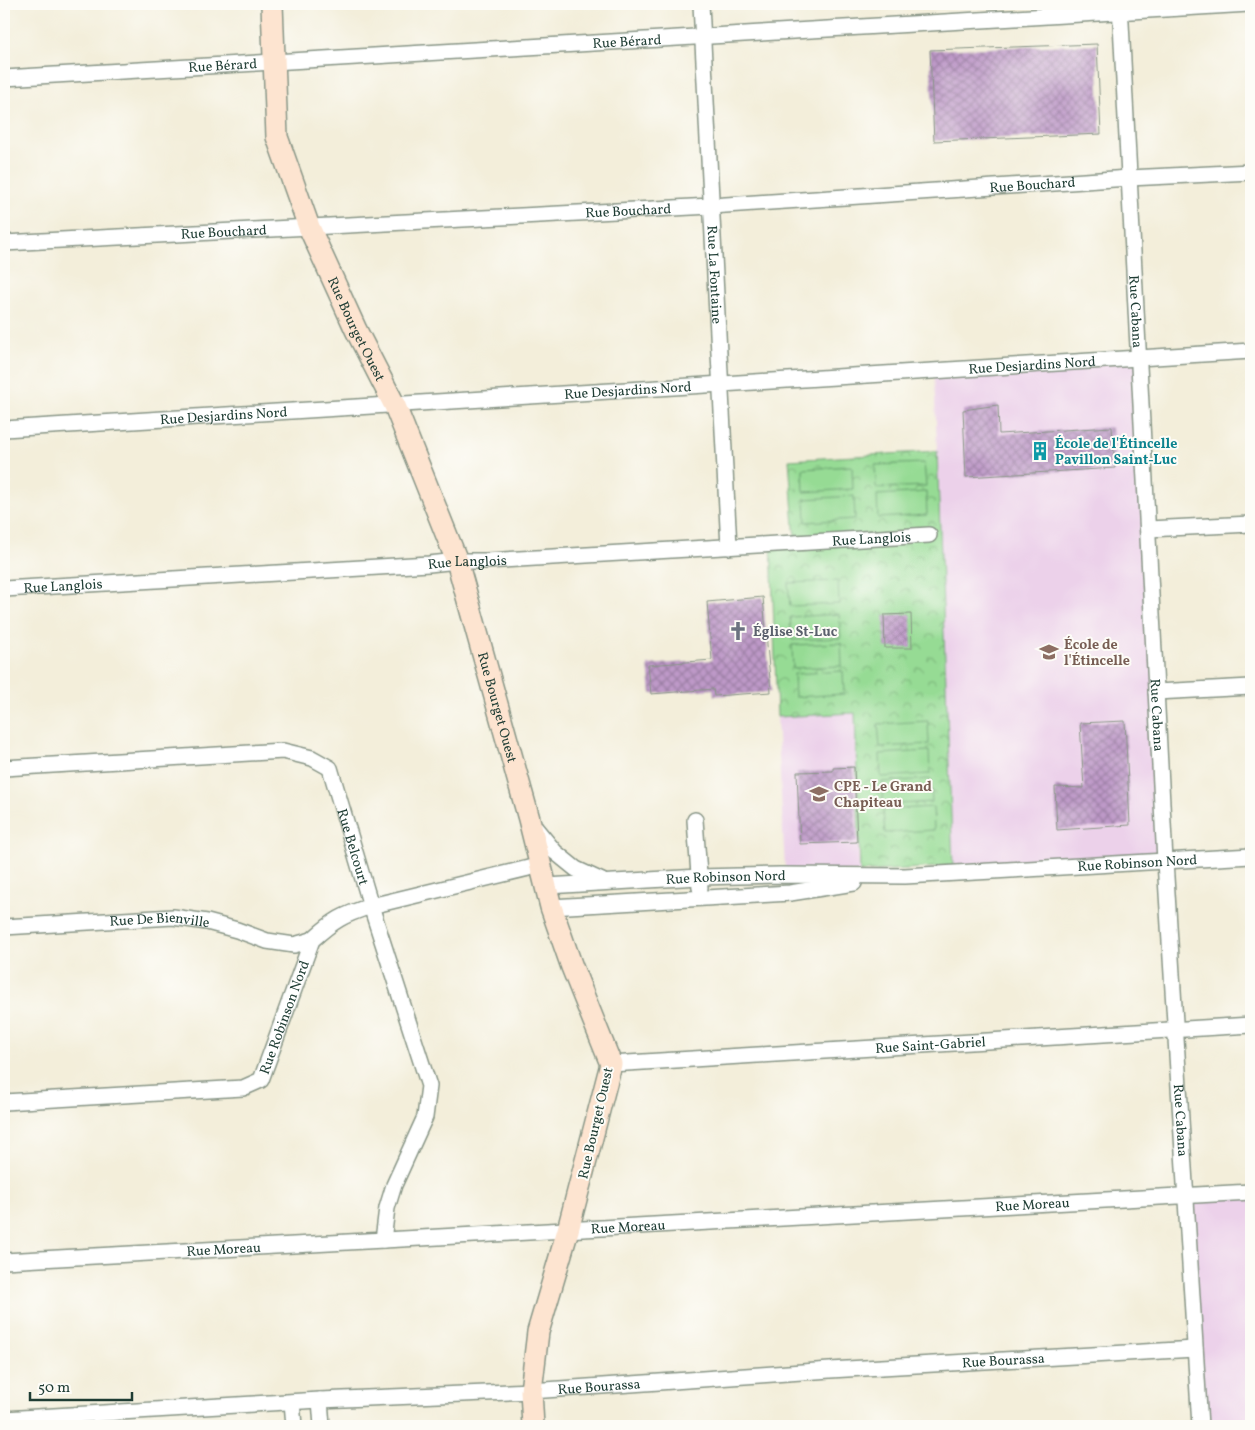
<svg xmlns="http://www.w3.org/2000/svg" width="1255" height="1430" font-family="Vollkorn,serif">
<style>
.built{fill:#ecd1ea}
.park{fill:url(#park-crowns);stroke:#5a8c64}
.garden{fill:#96db94;stroke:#5a8c64}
.building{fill:url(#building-cross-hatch)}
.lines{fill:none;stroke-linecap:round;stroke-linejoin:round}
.street-casing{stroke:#899687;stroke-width:18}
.secondary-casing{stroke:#899687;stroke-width:24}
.street{stroke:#fff;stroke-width:15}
.secondary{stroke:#fde4d0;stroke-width:21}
.labels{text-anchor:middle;stroke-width:4;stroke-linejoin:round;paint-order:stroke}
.street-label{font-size:14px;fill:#1f3d34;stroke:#fdfcf7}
.culture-label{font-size:14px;font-weight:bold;fill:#0d838f;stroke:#fdfcf7;text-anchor:start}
.worship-label{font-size:14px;font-weight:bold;fill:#5b616d;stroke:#fdfcf7;text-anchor:start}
.education-label{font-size:14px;font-weight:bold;fill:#785e54;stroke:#fdfcf7;text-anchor:start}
</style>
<defs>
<pattern id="park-crowns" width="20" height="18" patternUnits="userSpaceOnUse" patternTransform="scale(1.25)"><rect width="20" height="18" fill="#96db94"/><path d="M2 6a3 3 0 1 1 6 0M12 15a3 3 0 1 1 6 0" fill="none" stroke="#7ab37a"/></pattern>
<pattern id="building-cross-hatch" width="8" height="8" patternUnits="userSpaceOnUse" patternTransform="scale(1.25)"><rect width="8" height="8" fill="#be99c8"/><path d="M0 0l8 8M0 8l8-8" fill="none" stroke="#9a7ea3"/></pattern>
</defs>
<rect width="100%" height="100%" fill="#fdfcf7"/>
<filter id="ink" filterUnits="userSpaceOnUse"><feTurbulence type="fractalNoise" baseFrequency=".02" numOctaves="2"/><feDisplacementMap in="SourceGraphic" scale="10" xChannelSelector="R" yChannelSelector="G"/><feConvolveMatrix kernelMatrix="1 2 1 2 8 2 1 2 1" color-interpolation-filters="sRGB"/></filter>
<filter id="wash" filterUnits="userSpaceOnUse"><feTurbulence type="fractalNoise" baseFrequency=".0096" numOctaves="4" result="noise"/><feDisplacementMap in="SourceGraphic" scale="20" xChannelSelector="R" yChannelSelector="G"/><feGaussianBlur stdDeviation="1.12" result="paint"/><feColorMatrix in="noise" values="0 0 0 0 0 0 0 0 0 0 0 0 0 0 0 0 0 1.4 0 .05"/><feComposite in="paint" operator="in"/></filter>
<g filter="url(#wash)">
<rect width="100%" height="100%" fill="#f3eeda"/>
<!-- built -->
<g class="built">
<path d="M 1139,359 L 1164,853 L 953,866 L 934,372 Z"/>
<path d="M 855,713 L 859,872 L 785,870 L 777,717 Z"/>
<path d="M 1251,1192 L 1251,1426 L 1200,1426 L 1186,1196 Z"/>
</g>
<!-- park -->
<path class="park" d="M 937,451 L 953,866 L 860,872 L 855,713 L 777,717 L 771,542 L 795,540 L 789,460 Z"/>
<!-- garden -->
<g class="garden">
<path d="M 924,463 L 926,486 L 876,488 L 875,465 Z"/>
<path d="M 852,466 L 853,489 L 804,492 L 803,469 Z"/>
<path d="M 926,492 L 927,515 L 878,518 L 877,495 Z"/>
<path d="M 854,496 L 855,519 L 806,522 L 805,499 Z"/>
<path d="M 838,581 L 839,604 L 790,606 L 788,583 Z"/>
<path d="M 839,614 L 841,638 L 792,640 L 790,617 Z"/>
<path d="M 841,643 L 842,666 L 793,668 L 792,645 Z"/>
<path d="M 843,671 L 844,694 L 795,697 L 794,674 Z"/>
<path d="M 928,721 L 929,744 L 880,747 L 878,724 Z"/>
<path d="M 929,751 L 930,774 L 881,777 L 880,754 Z"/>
<path d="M 931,779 L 932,802 L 883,805 L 882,782 Z"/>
<path d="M 933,807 L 934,830 L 885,833 L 883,810 Z"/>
</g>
<g id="blocks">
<!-- building -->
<g class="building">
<path d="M 1097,44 L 1101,134 L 934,141 L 930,50 Z"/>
<path d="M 998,405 L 999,434 L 1112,427 L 1115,468 L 966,477 L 963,410 Z"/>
<path d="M 763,597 L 771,692 L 714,696 L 713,689 L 651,694 L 648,665 L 712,660 L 707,602 Z"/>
<path d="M 911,614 L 912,648 L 885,648 L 884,615 Z"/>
<path d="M 1125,721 L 1130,825 L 1057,830 L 1055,787 L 1084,788 L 1080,723 Z"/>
<path d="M 854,767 L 857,842 L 800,844 L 797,772 L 833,771 L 833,768 Z"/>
</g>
</g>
</g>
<g filter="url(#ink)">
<use href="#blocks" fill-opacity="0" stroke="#899687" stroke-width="1"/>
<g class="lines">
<!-- street casing -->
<g class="street-casing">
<g id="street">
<path id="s1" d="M 701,4 L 729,547"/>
<path id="s2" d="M 1120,4 L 1165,861 L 1200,1426"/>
<path id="s3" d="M 4,78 L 1249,4"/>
<path id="s4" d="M 4,243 L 711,206 L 1129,178 L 1251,172"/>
<path id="s5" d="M 4,429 L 1251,351"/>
<path d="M 1148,529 L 1251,524"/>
<path id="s6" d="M 4,589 L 429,564 L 457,561 L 486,561 L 929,535"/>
<path d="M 1156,692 L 1251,687"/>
<path id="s7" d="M 4,768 L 283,751 L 312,758 L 330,768 L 371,906 L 429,1086 L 425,1117 L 394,1185 L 387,1208 L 383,1240"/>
<path d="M 695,820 L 700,888"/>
<path d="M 532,824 L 555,852 L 576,869 L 602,881"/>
<path id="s8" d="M 547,886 L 699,877 L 780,875 L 905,876 L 1251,856"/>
<path d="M 551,907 L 790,893 L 854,883"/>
<path id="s9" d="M 4,927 L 173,917 L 207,922 L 237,930 L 267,941 L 294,945 L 312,940"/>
<path id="s10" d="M 611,1064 L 1251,1025"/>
<path id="s11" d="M 4,1102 L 243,1088 L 261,1080 L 312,940 C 334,920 343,915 371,906 L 541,865"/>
<path id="s12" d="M 4,1261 L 1251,1192"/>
<path d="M 320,1400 L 322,1426"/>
<path d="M 292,1402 L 294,1426"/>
<path id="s13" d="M 4,1419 L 320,1400 L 531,1391 L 830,1370 L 1195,1349"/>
</g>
</g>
<!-- secondary casing -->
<g class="secondary-casing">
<g id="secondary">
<path id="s14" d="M 272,4 L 277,137 L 309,227 L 356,330 L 395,406 L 457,561 L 529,819 L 551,907 L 572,967 L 611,1064 L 568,1230 L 538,1332 L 531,1391 L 533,1426"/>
</g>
</g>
<!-- street -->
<use href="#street" class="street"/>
<!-- secondary -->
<use href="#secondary" class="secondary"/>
</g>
</g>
<!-- icons -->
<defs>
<g id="building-bare" transform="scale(1.5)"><path d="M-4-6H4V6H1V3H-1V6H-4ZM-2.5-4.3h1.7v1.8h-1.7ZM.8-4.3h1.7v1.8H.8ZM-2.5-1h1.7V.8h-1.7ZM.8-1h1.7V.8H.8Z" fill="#0f9aa8" stroke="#fdfcf7" stroke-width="2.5" paint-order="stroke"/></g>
<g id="church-bare" transform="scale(1.5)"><path d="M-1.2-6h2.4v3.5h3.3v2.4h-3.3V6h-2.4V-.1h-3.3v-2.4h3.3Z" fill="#6b7280" stroke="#fdfcf7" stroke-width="2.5" paint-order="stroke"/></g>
<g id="school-bare" transform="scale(1.5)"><path d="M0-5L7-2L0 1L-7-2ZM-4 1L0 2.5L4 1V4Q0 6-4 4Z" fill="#8d6e63" stroke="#fdfcf7" stroke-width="2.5" paint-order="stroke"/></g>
</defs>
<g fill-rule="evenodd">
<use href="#building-bare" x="1040" y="451"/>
<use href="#church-bare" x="738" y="631"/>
<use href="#school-bare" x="1049" y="652"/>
<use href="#school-bare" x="819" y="794"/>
</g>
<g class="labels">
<!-- street labels -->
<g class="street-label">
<text dy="5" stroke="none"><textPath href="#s3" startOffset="624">Rue Bérard</textPath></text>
<text dy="5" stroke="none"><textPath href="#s3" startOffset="219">Rue Bérard</textPath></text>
<text dy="5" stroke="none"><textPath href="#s4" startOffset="1030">Rue Bouchard</textPath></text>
<text dy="5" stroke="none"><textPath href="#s4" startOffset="625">Rue Bouchard</textPath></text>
<text dy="5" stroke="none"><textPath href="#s4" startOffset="220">Rue Bouchard</textPath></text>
<text dy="5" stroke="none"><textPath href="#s1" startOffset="271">Rue La Fontaine</textPath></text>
<text dy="5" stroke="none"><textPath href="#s2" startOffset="308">Rue Cabana</textPath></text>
<text dy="5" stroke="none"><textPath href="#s14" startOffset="341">Rue Bourget Ouest</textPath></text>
<text dy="5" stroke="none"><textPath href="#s5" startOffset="1030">Rue Desjardins Nord</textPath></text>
<text dy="5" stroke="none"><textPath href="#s5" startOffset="625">Rue Desjardins Nord</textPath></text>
<text dy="5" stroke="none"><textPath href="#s5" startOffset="220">Rue Desjardins Nord</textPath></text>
<text dy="5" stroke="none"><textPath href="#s6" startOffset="869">Rue Langlois</textPath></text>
<text dy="5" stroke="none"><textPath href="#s6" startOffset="464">Rue Langlois</textPath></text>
<text dy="5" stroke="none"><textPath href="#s6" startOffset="59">Rue Langlois</textPath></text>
<text dy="5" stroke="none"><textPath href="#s14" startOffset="746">Rue Bourget Ouest</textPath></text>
<text dy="5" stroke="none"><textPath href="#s2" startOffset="712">Rue Cabana</textPath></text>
<text dy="5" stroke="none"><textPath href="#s7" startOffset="412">Rue Belcourt</textPath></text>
<text dy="5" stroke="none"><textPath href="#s8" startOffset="591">Rue Robinson Nord</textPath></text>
<text dy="5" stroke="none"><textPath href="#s8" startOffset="179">Rue Robinson Nord</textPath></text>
<text dy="5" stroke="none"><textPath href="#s9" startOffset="156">Rue De Bienville</textPath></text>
<text dy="5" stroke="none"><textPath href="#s11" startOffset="326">Rue Robinson Nord</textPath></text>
<text dy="5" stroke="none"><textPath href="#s10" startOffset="320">Rue Saint-Gabriel</textPath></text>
<text dy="5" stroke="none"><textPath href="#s2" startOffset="1118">Rue Cabana</textPath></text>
<text transform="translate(595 1123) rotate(-77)" y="5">Rue Bourget Ouest</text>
<text dy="5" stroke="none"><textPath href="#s12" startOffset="1030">Rue Moreau</textPath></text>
<text dy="5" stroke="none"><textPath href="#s12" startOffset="625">Rue Moreau</textPath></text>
<text dy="5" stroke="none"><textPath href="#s12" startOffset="220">Rue Moreau</textPath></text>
<text dy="5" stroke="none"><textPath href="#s13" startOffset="1001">Rue Bourassa</textPath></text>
<text dy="5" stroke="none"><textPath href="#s13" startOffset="596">Rue Bourassa</textPath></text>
</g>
<!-- culture labels -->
<g class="culture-label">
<text x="1055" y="448">École de l'Étincelle<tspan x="1055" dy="16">Pavillon Saint-Luc</tspan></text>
</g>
<!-- worship labels -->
<g class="worship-label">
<text x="753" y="636">Église St-Luc</text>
</g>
<!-- education labels -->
<g class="education-label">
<text x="1064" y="649">École de<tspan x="1064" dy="16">l'Étincelle</tspan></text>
<text x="834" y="791">CPE - Le Grand<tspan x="834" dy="16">Chapiteau</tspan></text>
</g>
</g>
<!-- margin -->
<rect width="1255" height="1430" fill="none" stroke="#fdfcf7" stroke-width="20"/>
<!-- scale -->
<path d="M30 1392v8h102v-8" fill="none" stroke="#1f3d34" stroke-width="2.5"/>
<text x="38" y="1392" font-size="15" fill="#1f3d34" stroke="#fdfcf7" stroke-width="4" paint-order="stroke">50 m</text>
</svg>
